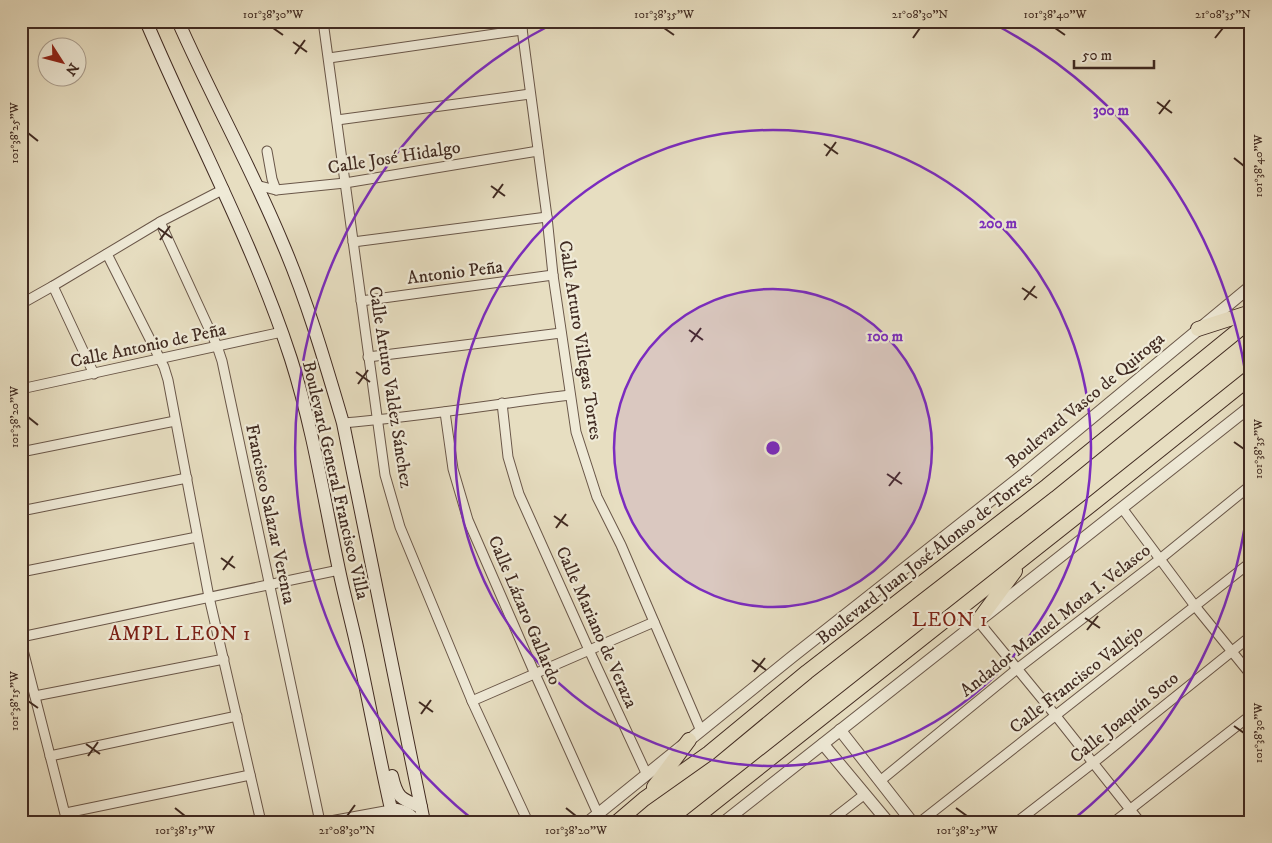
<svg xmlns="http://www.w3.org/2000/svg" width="1272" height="843" font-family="'IM FELL DW Pica',serif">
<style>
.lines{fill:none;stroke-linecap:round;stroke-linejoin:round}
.minor-casing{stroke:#6a5749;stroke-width:11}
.tertiary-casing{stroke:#6a5749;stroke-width:13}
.secondary-casing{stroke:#402a21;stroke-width:14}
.primary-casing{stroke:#402a21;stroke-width:16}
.minor{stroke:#efead7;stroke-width:9}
.tertiary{stroke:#efead7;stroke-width:11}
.secondary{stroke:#efead7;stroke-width:12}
.primary{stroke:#e7dec1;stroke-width:14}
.ticks{fill:none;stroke:#402a21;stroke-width:2}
.ring{fill:none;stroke:#7b2cbf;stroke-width:2.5}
.labels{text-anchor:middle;stroke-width:4.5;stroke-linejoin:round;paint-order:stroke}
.street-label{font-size:18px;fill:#402a21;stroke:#efead7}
.quarter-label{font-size:20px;letter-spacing:1px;fill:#7a1f14;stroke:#efead7}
.centre{fill:#7b2cbf;stroke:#efead7;stroke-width:2.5}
.ring-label{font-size:15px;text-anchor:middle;font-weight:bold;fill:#7b2cbf;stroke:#efead7;stroke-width:4.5;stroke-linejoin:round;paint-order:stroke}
.neatline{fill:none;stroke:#402a21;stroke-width:2}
.ticks-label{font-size:12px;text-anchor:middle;fill:#402a21}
</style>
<rect width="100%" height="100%" fill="#e7dec1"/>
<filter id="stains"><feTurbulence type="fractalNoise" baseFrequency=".004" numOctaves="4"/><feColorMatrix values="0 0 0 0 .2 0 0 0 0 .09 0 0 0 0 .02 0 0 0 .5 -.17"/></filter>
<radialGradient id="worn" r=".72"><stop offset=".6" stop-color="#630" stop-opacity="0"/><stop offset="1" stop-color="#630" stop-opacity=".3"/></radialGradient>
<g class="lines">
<!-- minor casing -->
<g class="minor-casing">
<g id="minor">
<path d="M 323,21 L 385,475 L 400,527 L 472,701 L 528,822"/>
<path d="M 521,21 L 547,217 L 553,275 L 576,432 L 597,497 L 621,545 L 701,731"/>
<path d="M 329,58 L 522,30"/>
<path d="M 337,120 L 530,94"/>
<path d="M 267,151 L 272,179 L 276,190"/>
<path d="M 256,185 L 276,190 L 345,183 L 538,151"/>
<path d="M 160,222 L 217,346 L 222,361 L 320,822"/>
<path d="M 353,242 L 547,217"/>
<path d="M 107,254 L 164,367 L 168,380 L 209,597 L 261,822"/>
<path d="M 53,286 L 94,374"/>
<path d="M 361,301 L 553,275"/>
<path d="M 21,304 L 53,286 L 160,222 L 224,189"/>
<path d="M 368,357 L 561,333"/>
<path d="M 21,389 L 282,332"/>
<path d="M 502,403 L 508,457 L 519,494 L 589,650 L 647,775"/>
<path d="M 445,412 L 453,469 L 468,520 L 535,674 L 598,814"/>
<path d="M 343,423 C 419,417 495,404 570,395"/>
<path d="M 21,452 L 175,421"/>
<path d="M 1122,508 L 1195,606 L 1251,675"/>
<path d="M 21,511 L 187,478"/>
<path d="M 21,572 L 197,537"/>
<path d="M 978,621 L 1056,716 L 1140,822"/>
<path d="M 21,637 L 339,570"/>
<path d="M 21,642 L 67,822"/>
<path d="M 35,696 L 224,659"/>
<path d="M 472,701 L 654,622"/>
<path d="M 50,756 L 237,716"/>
<path d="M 880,781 L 1017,669 L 1160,559 L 1251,485"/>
<path d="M 66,813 L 250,775"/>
<path d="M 325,822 L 396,809"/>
<path d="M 829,822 L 865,794"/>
<path d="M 920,822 L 1251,562"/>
<path d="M 1017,822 L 1093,763 L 1251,636"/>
<path d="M 1114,822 L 1251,715"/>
</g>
</g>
<!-- tertiary casing -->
<g class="tertiary-casing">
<g id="tertiary">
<path d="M 840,730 L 912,822"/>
<path d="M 823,744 L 888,822"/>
<path d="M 588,822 L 792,657 L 1024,474 L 1251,286"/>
<path d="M 724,822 L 1251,406"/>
</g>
</g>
<!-- secondary casing -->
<g class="secondary-casing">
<g id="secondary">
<path d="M 146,21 C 194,134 253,242 291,359 C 313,428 324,499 339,570 C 345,599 353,627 359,656 C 371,711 381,767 394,822"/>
<path d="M 178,21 C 211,96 251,167 282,242 C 307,300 325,362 343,423 L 424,822"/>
<path d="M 392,776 C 397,798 401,799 421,807"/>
<path d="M 391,809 C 402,810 410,813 416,822"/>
</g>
</g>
<!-- primary casing -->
<g class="primary-casing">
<g id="primary">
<path d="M 1198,329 L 1251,312"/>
<path d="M 978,621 L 1015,571"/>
<path d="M 654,787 L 689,740"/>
<path d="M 617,822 L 644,799 L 709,753 L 807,672 L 1047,486 L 1251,320"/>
<path d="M 690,822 L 1096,501 L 1251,377"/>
</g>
</g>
<!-- minor -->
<use href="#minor" class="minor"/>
<!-- tertiary -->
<use href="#tertiary" class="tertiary"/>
<!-- secondary -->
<use href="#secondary" class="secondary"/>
<!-- primary -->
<use href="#primary" class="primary"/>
</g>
<!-- ticks -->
<path class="ticks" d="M 273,28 L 283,35M 664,28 L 674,35M 1055,28 L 1065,35M 913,38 L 920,28M 1215,38 L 1223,28M 293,42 L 307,52M 295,54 L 305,40M 1157,102 L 1172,113M 1159,114 L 1170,100M 28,133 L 38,141M 824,144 L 838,154M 826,156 L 836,142M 1234,158 L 1244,166M 491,186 L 505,196M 493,198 L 503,184M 158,228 L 172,238M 160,240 L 170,226M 1022,288 L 1037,298M 1024,300 L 1035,286M 689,330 L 703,340M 691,342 L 701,328M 356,372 L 370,382M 358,384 L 368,370M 28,417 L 38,425M 1234,442 L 1244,449M 887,474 L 902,484M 889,486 L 900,472M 554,516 L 568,526M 556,528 L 566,514M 221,558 L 235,568M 223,570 L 233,556M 1085,618 L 1100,628M 1087,630 L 1098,616M 752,660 L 766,670M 754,672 L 765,658M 28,701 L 38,708M 419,702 L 433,712M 421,714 L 431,700M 1234,726 L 1244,733M 86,744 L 100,754M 88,756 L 98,742M 175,808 L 185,816M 566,808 L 576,816M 956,808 L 967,816M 347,816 L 355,805"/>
<!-- distance rings -->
<circle cx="773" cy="448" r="159" fill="#7b2cbf" fill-opacity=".12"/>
<g class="ring">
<circle cx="773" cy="448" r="159"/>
<circle cx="773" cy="448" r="318"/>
<path d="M1251 465A478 478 0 0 1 1074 819M472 819A478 478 0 0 1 556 22M990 22A478 478 0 0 1 1251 431"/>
</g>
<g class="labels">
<!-- street labels -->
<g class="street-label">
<text transform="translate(394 157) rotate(-9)" y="6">Calle José Hidalgo</text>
<text transform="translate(455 272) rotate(-7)" y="6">Antonio Peña</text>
<text transform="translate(581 340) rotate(81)" y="6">Calle Arturo Villegas Torres</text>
<text transform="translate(148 345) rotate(-12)" y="6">Calle Antonio de Peña</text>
<text transform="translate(391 387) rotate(81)" y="6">Calle Arturo Valdez Sánchez</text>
<text transform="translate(1085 400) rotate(-40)" y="6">Boulevard Vasco de Quiroga</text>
<text transform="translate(336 480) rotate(77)" y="6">Boulevard General Francisco Villa</text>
<text transform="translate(271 514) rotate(78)" y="6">Francisco Salazar Verenta</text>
<text transform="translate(924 558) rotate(-38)" y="6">Boulevard Juan José Alonso de Torres</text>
<text transform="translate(525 610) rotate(67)" y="6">Calle Lázaro Gallardo</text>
<text transform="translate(1055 620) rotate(-38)" y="6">Andador Manuel Mota I. Velasco</text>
<text transform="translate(597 627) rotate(66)" y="6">Calle Mariano de Veraza</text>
<text transform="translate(1076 679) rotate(-38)" y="6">Calle Francisco Vallejo</text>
<text transform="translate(1124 717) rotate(-39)" y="6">Calle Joaquín Soto</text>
</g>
<!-- quarter labels -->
<g class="quarter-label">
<text x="950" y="626">LEON 1</text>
<text x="180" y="640">AMPL LEON 1</text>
</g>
</g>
<circle cx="773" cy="448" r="8" class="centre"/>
<g class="ring-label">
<text x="1111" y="115">300 m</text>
<text x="998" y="228">200 m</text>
<text x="885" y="341">100 m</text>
</g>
<!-- margin -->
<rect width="1272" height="843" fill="none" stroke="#e7dec1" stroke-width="55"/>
<!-- north arrow -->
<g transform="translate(62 62) rotate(126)"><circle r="24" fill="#efead7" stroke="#a99d8e"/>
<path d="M0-4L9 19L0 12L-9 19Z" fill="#8f2418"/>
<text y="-8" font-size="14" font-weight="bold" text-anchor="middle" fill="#402a21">N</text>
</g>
<!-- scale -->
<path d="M1074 60v8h80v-8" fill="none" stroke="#402a21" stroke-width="2.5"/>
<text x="1082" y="60" font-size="15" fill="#402a21" stroke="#efead7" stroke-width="4" paint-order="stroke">50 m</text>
<rect x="28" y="28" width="1216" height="788" class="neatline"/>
<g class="ticks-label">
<text x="273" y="18">101°38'30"W</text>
<text x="664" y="18">101°38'35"W</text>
<text x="920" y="18">21°08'30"N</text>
<text x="1055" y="18">101°38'40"W</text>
<text x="1223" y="18">21°08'35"N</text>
<text transform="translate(14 133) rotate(-90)" y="4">101°38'25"W</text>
<text transform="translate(1258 166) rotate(-90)" y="4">101°38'40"W</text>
<text transform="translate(14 417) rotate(-90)" y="4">101°38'20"W</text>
<text transform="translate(1258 449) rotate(-90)" y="4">101°38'35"W</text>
<text transform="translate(14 701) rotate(-90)" y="4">101°38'15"W</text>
<text transform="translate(1258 733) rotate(-90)" y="4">101°38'30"W</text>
<text x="185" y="834">101°38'15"W</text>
<text x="347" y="834">21°08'30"N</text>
<text x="576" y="834">101°38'20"W</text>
<text x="967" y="834">101°38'25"W</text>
</g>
<rect width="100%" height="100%" filter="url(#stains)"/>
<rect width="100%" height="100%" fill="url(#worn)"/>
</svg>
